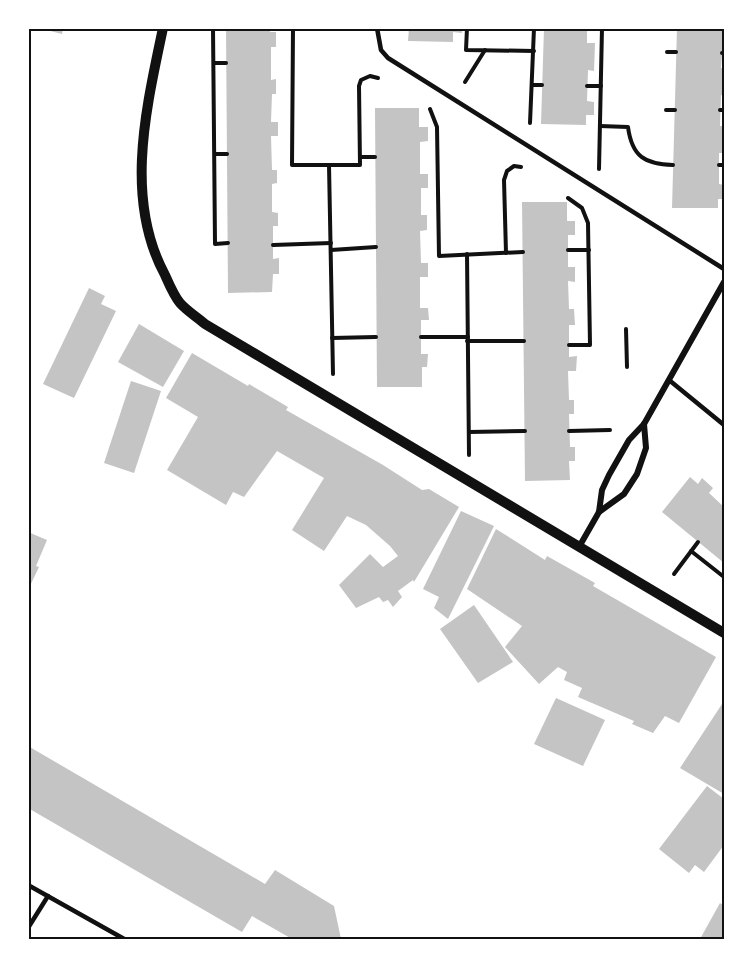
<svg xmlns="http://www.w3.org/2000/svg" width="753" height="968" font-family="Overpass,sans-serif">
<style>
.building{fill:#c4c4c4}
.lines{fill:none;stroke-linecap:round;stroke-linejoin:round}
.path{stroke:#111;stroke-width:4}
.service{stroke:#111;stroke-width:4.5}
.minor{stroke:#111;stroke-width:6}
.tertiary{stroke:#111;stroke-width:10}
.neatline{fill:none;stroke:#111;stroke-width:2}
</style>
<rect width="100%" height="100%" fill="#fff"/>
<!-- building -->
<g class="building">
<path d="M 39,28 L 63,28 L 62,34 Z"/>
<path d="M 226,28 L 270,28 L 270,32 L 276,32 L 276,47 L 271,47 L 271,80 L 276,79 L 276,94 L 272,94 L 271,122 L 278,122 L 278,136 L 271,136 L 272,170 L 277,170 L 277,183 L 272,184 L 272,212 L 278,213 L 278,226 L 273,226 L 273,259 L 279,258 L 279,274 L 273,274 L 272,292 L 228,293 Z"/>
<path d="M 409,28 L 462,28 L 462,33 L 453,32 L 453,42 L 408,41 Z"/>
<path d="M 544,28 L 587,28 L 587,43 L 595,43 L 594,71 L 588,70 L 587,101 L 594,102 L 594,115 L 586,115 L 586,125 L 541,124 Z"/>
<path d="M 677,28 L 724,28 L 721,68 L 724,68 L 724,96 L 721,95 L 720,126 L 724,126 L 724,153 L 719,153 L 719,184 L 724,185 L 724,199 L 718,199 L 718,208 L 672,208 Z"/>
<path d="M 375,108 L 419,108 L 419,127 L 428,127 L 428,141 L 420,142 L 420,174 L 428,174 L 428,188 L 421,188 L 421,215 L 427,215 L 427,230 L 420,231 L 421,263 L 428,263 L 428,277 L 420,277 L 420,308 L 428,308 L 429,320 L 421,320 L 421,354 L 428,354 L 427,367 L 422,367 L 422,387 L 377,387 Z"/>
<path d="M 522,202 L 567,202 L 567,221 L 575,221 L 575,235 L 568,235 L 568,267 L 575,267 L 575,282 L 568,281 L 569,309 L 574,309 L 575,325 L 569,325 L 569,357 L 577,356 L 576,371 L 568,371 L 569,400 L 574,400 L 574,414 L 569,414 L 570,447 L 575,447 L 575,461 L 569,461 L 570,480 L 525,481 Z"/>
<path d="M 89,288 L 105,296 L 101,304 L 116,311 L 74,398 L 43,384 Z"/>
<path d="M 139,324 L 184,351 L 163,387 L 118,362 Z"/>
<path d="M 192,353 L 248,386 L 249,384 L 288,407 L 286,410 L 383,465 L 422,490 L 429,489 L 459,507 L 414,582 L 413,580 L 398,591 L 402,597 L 393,607 L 388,600 L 383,602 L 379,597 L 356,608 L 339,585 L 370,554 L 383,567 L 398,556 L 390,546 L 366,525 L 347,516 L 324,551 L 292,530 L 324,478 L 277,451 L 244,497 L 233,492 L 226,505 L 167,470 L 198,417 L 166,398 Z"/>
<path d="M 131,381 L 161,391 L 134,473 L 104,463 Z"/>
<path d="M 690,477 L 698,484 L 702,478 L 713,488 L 709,493 L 724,507 L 724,563 L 662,512 Z"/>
<path d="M 461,511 L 494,526 L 448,619 L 434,608 L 439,597 L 423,589 Z"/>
<path d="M 496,529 L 545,560 L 547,556 L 595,583 L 593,586 L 716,657 L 679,723 L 665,716 L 653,733 L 632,724 L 634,721 L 578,697 L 582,688 L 564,680 L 567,672 L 558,667 L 539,684 L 505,647 L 522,626 L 467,589 Z"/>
<path d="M 28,532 L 47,540 L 36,566 L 39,567 L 28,590 Z"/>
<path d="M 474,605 L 513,662 L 478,683 L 440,629 Z"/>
<path d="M 556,698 L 605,720 L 583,766 L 534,744 Z"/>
<path d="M 724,701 L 724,794 L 680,768 Z"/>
<path d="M 28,746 L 265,884 L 275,870 L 334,906 L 341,939 L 292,939 L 252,916 L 242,932 L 28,808 Z"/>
<path d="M 707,786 L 724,799 L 724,845 L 704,872 L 695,865 L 689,873 L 659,849 Z"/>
<path d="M 720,903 L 724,906 L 724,939 L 700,939 Z"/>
</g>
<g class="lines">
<!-- path -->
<g class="path">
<path d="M 213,28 L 215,244 L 228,243"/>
<path d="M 293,28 L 292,165 L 360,165 L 359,86 L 361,80 L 370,76 L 378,78"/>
<path d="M 467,28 L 466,50 L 534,51"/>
<path d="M 667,52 L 676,52"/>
<path d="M 722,53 L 724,53"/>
<path d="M 214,63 L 226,63"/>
<path d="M 465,82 L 485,50"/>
<path d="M 532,85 L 542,85"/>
<path d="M 587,86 L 601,86"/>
<path d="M 430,109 L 437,127 L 439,256 L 523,252"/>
<path d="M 666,110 L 675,110"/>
<path d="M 720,110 L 724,110"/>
<path d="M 530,123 L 534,28"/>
<path d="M 600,126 L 628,127 C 632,157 645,164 673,165"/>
<path d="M 215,154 L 227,154"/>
<path d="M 361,157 L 375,157"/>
<path d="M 329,165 L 333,374"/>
<path d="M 719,165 L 724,165"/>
<path d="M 599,169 L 602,28"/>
<path d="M 568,198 L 582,208 L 588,223 L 590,345 L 569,345"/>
<path d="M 273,245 L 331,243"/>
<path d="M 331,250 L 376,247"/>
<path d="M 568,250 L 589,250"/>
<path d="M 506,253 L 504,180 L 507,171 L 514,166 L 521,167"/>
<path d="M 467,254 L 469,455"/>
<path d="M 626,329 L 627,367"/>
<path d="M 421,337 L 468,337"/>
<path d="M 332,338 L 376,337"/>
<path d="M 467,341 L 524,341"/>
<path d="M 569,431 L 610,430"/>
<path d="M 469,432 L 525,431"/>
<path d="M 724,507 L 724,506"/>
<path d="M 691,551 L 724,577"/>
<path d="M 674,574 L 698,542"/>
</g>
<!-- service -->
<g class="service">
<path d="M 377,28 L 381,50 L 388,58 L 724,269"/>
<path d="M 669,380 L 724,425"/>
<path d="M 28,885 L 126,940"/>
<path d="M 28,928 L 48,896"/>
</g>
<!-- minor -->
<g class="minor">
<path d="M 599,512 L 624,494 L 637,474 L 646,448 L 644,424"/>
<path d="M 579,547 L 599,512 L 602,490 L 609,475 L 629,440 L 644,424 L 724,282"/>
</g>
<!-- tertiary -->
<path class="tertiary" d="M 163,28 C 146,109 124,199 165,275 C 169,284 174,296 180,303 C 187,311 197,317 205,324 L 724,633"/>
</g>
<!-- border -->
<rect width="753" height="968" fill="none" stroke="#ffffff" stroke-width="60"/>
<rect x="30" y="30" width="693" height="908" class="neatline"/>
</svg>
